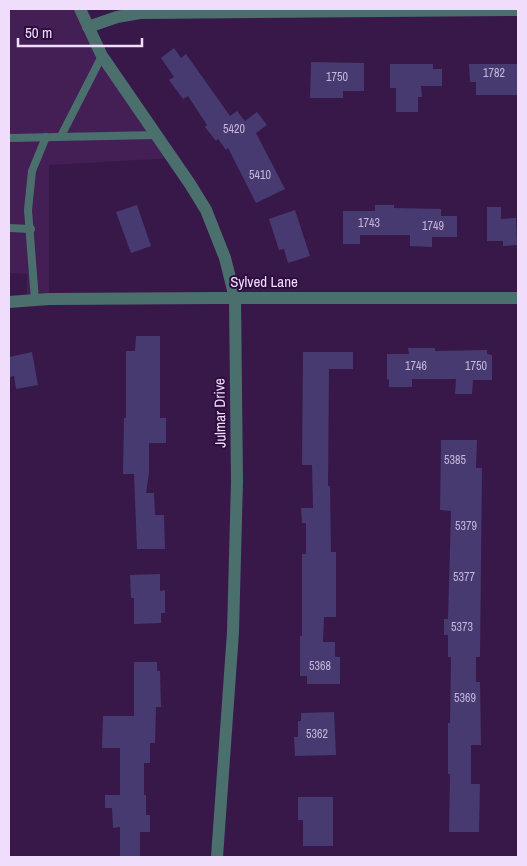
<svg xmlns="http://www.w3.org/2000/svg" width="527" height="866" font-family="'Archivo Narrow',sans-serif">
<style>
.built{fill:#431f56}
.building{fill:#463a70}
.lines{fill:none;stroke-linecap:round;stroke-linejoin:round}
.lane{stroke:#4b6f6d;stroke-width:8}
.street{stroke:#4b6f6d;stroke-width:12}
.labels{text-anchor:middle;stroke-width:4;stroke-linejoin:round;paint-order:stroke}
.number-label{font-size:12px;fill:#c6b4d9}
.street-label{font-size:15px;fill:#f0ddfc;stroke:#2e0e3e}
</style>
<rect width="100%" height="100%" fill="#381849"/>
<!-- built -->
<path class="built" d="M 9,9 L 80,9 L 88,27 L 173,158 L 49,165 L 49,299 L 27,300 L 27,274 L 9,273 Z"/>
<!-- building -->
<g class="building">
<path d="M 174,48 L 181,58 L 186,54 L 230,116 L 237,111 L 245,121 L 257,112 L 267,125 L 256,133 L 285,189 L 256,203 L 228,148 L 226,150 L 218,139 L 216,141 L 205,127 L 207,125 L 188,96 L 183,99 L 169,80 L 174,77 L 161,58 Z"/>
<path d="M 311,62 L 364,63 L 364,91 L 343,91 L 343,98 L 310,98 Z"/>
<path d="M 390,64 L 433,64 L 433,69 L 442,69 L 442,86 L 421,86 L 422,97 L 418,97 L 418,112 L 396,112 L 396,88 L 390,88 Z"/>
<path d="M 469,64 L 518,64 L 518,95 L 476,95 L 476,82 L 470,82 Z"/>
<path d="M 137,205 L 151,246 L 131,253 L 116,212 Z"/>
<path d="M 375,205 L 394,205 L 394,208 L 441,209 L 441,216 L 457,216 L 457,237 L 432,237 L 432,247 L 410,246 L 410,235 L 360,235 L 360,244 L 343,244 L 343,211 L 375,211 Z"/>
<path d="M 487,207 L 501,207 L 501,219 L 516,218 L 517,245 L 503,246 L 503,241 L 487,241 Z"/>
<path d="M 295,210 L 310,256 L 288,263 L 284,249 L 279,250 L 269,219 Z"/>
<path d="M 136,336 L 160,336 L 160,418 L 166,418 L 166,443 L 149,443 L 149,473 L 146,493 L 154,493 L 155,515 L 164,515 L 165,549 L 137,549 L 134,474 L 123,474 L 124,418 L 126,418 L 126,351 L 135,351 Z"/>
<path d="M 408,348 L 435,348 L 435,351 L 487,350 L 487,354 L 492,355 L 492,380 L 473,380 L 472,394 L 455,394 L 456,379 L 412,379 L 412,387 L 389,387 L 389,380 L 387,379 L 387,354 L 409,354 Z"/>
<path d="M 32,352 L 38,385 L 16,389 L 14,376 L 9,377 L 9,357 Z"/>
<path d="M 303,352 L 353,352 L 353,369 L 329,369 L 328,486 L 330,486 L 331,552 L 336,552 L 336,617 L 324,617 L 323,642 L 335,642 L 335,657 L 340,657 L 340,684 L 307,684 L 307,676 L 300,676 L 300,636 L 302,636 L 302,554 L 306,554 L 306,523 L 302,523 L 301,508 L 313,508 L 312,465 L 302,465 Z"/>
<path d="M 441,440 L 477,440 L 476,468 L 482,468 L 480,657 L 476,657 L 476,682 L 480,682 L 481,745 L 471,745 L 471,784 L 480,784 L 479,832 L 449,832 L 450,774 L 448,774 L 448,723 L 450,723 L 451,657 L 448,657 L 448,635 L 444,635 L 444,619 L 448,619 L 451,511 L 440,510 Z"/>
<path d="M 160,574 L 160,591 L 165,590 L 165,613 L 161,613 L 161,623 L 134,624 L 134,598 L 131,598 L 130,575 Z"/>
<path d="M 134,662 L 157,662 L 157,671 L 160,671 L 161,707 L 156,707 L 155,743 L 150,743 L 150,763 L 144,763 L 144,795 L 146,795 L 146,815 L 150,815 L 150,832 L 140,832 L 140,856 L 120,856 L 120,827 L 113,828 L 112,808 L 105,808 L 105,795 L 120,795 L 120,748 L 102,748 L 103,716 L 134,716 Z"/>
<path d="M 334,712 L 336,755 L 295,756 L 294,737 L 298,737 L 298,721 L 301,721 L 301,713 Z"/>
<path d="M 298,797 L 333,797 L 333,846 L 303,846 L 303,820 L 298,820 Z"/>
</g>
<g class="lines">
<!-- lane -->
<g class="lane">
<path d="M 61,136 L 102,56"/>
<path d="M 9,138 L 156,135"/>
<path d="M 9,228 L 31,229"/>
<path d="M 35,300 L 28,210 L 32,171 L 46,137"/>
</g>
<!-- street -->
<g class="street">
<path d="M 80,9 L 102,56 L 190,184 L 206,210 L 225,258 L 235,298 L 237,481 L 233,632 L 217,857"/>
<path d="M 88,27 L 117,17 L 140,13 L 518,10"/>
<path d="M 9,302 L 49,299 L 216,298 L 518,298"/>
</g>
</g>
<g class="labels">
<!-- number labels -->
<g class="number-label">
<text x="494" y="77">1782</text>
<text x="337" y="81">1750</text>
<text x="234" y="133">5420</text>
<text x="260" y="179">5410</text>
<text x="369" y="227">1743</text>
<text x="433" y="230">1749</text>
<text x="416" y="370">1746</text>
<text x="476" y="370">1750</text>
<text x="455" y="464">5385</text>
<text x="466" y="530">5379</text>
<text x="464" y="581">5377</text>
<text x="462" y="631">5373</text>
<text x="320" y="670">5368</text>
<text x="465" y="702">5369</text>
<text x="317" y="738">5362</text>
</g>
<!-- street labels -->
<g class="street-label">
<text x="264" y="287">Sylved Lane</text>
<text transform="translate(220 413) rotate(-91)" y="5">Julmar Drive</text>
</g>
</g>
<!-- border -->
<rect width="527" height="866" fill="none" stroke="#f0ddfc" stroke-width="20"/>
<!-- scale -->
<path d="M18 38v8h124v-8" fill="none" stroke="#f0ddfc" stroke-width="2.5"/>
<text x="25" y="38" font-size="15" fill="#f0ddfc" stroke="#2e0e3e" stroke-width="4" paint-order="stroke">50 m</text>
</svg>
